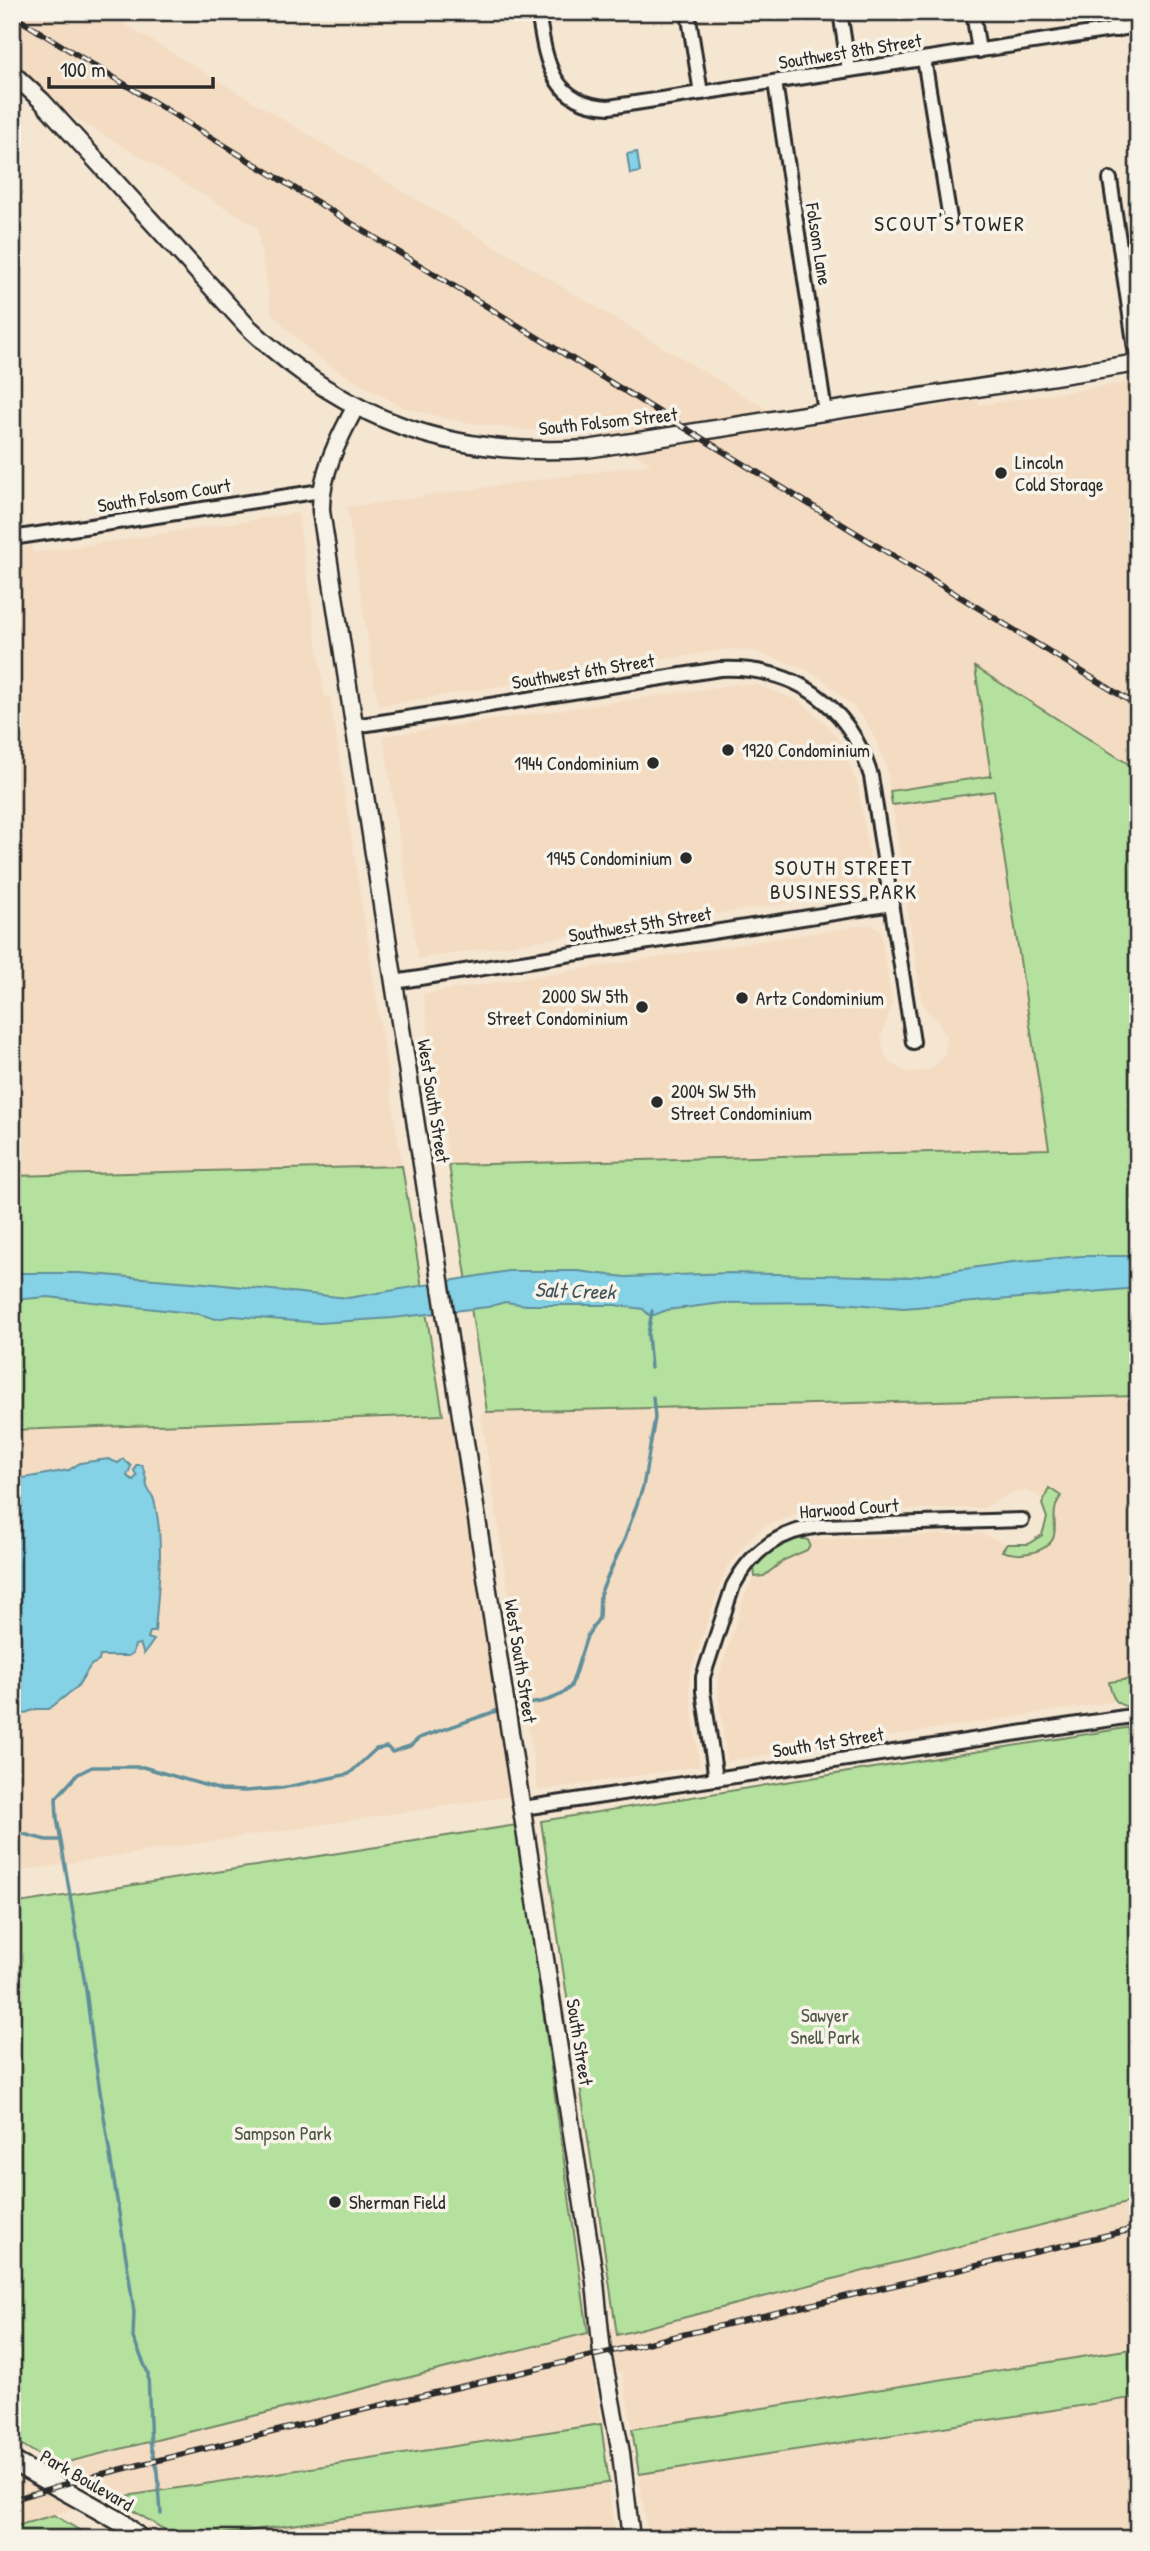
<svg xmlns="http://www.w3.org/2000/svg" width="1150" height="2551" font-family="'Patrick Hand',sans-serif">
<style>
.built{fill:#f4dcc3}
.green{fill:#b5e19e;stroke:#708664;stroke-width:2}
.water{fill:#85d1e6;stroke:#618f9b;stroke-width:2}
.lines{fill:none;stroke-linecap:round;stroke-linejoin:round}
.stream{stroke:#618f9b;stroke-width:3.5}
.minor-casing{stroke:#2b2b2b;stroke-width:18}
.tertiary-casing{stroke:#2b2b2b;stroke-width:21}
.secondary-casing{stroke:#2b2b2b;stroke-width:23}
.minor{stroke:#f7f3e8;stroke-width:12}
.tertiary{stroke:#f7f3e8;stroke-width:16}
.secondary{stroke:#f7f3e8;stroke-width:18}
.rail-casing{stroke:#2b2b2b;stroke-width:6}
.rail{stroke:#f7f3e8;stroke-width:3.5;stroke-dasharray:10;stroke-linecap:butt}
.poi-dot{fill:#2b2b2b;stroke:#f7f3e8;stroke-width:2.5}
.labels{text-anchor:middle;stroke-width:7;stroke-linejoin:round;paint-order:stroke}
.street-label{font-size:19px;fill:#2b2b2b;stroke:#f7f3e8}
.poi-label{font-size:19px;fill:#2b2b2b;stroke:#f7f3e8;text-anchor:start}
.park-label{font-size:19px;fill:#4e5848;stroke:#f7f3e8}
.neighbourhood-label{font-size:21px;letter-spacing:2px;fill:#2b2b2b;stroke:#f7f3e8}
.water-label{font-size:21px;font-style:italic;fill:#42545a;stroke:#f7f3e8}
</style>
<rect width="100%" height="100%" fill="#f5e6d2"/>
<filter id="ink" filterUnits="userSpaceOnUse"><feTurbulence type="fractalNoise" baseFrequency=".0143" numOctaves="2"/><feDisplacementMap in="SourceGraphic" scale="14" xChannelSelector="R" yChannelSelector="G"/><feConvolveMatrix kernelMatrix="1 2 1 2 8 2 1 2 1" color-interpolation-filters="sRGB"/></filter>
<g filter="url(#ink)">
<!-- built -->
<g class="built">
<path d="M 12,12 L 104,12 L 798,428 L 978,400 L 980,405 L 1138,381 L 1138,770 L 976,668 L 991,776 L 890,791 L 886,766 L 877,743 L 866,722 L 854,707 L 821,678 L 801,667 L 756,652 L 734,649 L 716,651 L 378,706 L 347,507 L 651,464 L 594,429 L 526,430 L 462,422 L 405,408 L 360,384 L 314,355 L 272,314 L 257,227 L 12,80 Z"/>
<path d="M 298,513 L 325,696 L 330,696 L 402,1166 L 12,1176 L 12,549 L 31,546 L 33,553 Z"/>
<path d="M 737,684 L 757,685 L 795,699 L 811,710 L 828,726 L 841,743 L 858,786 L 875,890 L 418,959 L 383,736 Z"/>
<path d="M 994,790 L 1049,1149 L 449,1165 L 423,994 L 870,924 L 881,931 L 892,1005 L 881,1037 L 885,1055 L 890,1063 L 907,1072 L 925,1071 L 934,1067 L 944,1056 L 946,1037 L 939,1022 L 927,1011 L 921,999 L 892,805 Z"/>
<path d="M 1137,1396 L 1138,1698 L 727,1761 L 719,1702 L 718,1677 L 745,1595 L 758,1569 L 795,1544 L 811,1539 L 980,1533 L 1011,1546 L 1035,1545 L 1050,1528 L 1047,1505 L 1036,1494 L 1027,1491 L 1011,1493 L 984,1508 L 822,1511 L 800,1514 L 765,1526 L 750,1539 L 728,1565 L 721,1583 L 690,1674 L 689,1686 L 700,1766 L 538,1791 L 481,1413 Z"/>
<path d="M 450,1415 L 511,1796 L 12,1872 L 12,1430 Z"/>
<path d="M 1138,2200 L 1138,2348 L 632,2429 L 622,2371 L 594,2378 L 601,2424 L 112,2498 L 12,2527 L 12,2478 L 616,2327 L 617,2335 Z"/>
<path d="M 1138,2397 L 1138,2539 L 648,2539 L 639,2474 Z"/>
<path d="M 607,2483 L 617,2539 L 186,2539 Z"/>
</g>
<!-- green -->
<g class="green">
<path d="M 975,667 L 1138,770 L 1138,1404 L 1136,1396 L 487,1412 L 449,1165 L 1049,1149 L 994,791 L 892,805 L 890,791 L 991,776 Z"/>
<path d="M 402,1166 L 443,1415 L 12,1430 L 12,1176 Z"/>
<path d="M 1049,1488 L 1061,1496 C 1059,1499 1057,1502 1056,1506 C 1050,1523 1066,1542 1034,1552 C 1022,1555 1014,1555 1002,1551 L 1007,1544 L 1028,1544 L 1042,1535 L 1047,1518 L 1042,1504 Z"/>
<path d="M 799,1538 L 808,1540 L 810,1545 L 807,1550 L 784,1560 L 764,1576 L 755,1577 L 754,1567 C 766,1553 781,1543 799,1538 Z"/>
<path d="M 1138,1678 L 1138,1706 C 1118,1709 1112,1700 1109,1682 Z"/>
<path d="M 1138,1726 L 1138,2200 L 617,2335 L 541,1821 Z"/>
<path d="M 517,1825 L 588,2333 L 56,2465 L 12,2439 L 12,1904 Z"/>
<path d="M 1138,2348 L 1138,2397 L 639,2474 L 632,2429 Z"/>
<path d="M 601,2424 L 609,2483 L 607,2483 L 186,2539 L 180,2539 L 112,2498 Z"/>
<path d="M 54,2515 L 94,2539 L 12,2539 L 12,2527 Z"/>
</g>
<!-- water -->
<g class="water">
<path d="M 637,152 L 640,172 L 630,174 L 627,154 Z"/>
<path d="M 1081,1256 L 1138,1256 L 1138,1288 L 904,1308 L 826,1302 L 723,1303 L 667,1310 L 654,1315 L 649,1315 L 643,1309 L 615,1305 L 527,1305 L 505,1302 L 488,1307 L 393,1318 L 319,1323 L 233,1316 L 216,1319 L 199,1314 L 48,1297 L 12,1300 L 12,1273 L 79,1273 L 205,1283 L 348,1298 L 508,1271 L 578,1271 L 625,1277 L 729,1273 L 910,1277 L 1012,1262 Z"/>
<path d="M 108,1459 L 118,1463 L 123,1459 L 131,1466 L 127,1476 L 133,1480 L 137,1476 L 134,1471 L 136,1465 L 142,1465 C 145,1472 146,1478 147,1486 C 148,1491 153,1495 154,1500 C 165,1542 158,1590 155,1632 L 150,1632 L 148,1638 L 154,1640 L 144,1654 L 140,1644 L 135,1645 L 133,1653 L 128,1656 L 100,1656 L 99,1661 L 91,1665 L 77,1687 L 49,1709 L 36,1709 L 12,1718 L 12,1480 L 69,1470 L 80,1463 Z"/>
</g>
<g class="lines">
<!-- stream -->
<g class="stream">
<path d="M 651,1368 L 648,1334 L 652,1311"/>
<path d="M 520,1705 C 538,1703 559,1700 571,1686 L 587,1636 L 599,1618 L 600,1594 L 625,1538 L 643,1487 L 655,1418 L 653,1397"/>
<path d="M 12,1831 L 46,1840 L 60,1840"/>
<path d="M 161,2514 L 158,2472 L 151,2448 L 148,2373 L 133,2338 L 134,2312 L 129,2277 L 93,2046 L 86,1990 L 57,1818 L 56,1798 L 78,1774 L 92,1767 L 143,1767 L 221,1790 L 246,1791 L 282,1788 L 349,1774 L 376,1749 L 387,1747 L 392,1752 L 410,1746 L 419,1738 L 502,1709"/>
</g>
<!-- minor casing -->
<g class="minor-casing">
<g id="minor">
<path d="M 538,12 C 546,60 550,104 609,107 L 1138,26"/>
<path d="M 688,12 L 701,93"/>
<path d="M 840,12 L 849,70"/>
<path d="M 973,12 L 979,51"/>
<path d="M 1113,12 L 1116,30"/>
<path d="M 924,59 L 950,219"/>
<path d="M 775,82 L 825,412"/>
<path d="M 1110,179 L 1137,363"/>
<path d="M 12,538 L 321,491"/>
<path d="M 355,726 L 720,669 C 795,666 849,704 871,776 L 913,1042"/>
<path d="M 394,982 L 892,904"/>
<path d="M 716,1779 L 703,1691 L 703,1677 L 733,1586 C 752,1550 780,1531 820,1526 L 1022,1520"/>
<path d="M 523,1808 L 1138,1715"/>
</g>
</g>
<!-- tertiary casing -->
<g class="tertiary-casing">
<g id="tertiary">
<path d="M 12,73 L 42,101 L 247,326 C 346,421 451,458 587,449 L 1138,363"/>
<path d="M 356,406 C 339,438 320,474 321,511 L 595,2282 L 602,2353 L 621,2453 L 631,2539"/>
</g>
</g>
<!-- secondary casing -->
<g class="secondary-casing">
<path id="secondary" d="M 12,2461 L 121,2522 L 140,2539"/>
</g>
<!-- minor -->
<use href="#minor" class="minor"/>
<!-- tertiary -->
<use href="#tertiary" class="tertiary"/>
<!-- secondary -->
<use href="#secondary" class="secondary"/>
<!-- rail casing -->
<g class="rail-casing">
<g id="rail">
<path d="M 12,15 L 1138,706"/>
<path d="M 12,2500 L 78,2480 L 374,2407 L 1138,2228"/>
</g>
</g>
<!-- rail -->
<use href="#rail" class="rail"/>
</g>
</g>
<!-- markers -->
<g class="poi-dot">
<circle cx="1001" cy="473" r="7"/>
<circle cx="728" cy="750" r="7"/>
<circle cx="653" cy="763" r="7"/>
<circle cx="686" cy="858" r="7"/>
<circle cx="742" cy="998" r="7"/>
<circle cx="642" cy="1007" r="7"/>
<circle cx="657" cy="1102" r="7"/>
<circle cx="335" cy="2202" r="7"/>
</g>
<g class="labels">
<!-- street labels -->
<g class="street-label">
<text transform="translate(850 51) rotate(-9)" y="7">Southwest 8th Street</text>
<text transform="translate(819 244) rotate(81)" y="7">Folsom Lane</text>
<text transform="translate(608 421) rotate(-6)" y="7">South Folsom Street</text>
<text transform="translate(164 495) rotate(-9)" y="7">South Folsom Court</text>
<text transform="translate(583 671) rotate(-9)" y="7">Southwest 6th Street</text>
<text transform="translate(640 924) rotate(-9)" y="7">Southwest 5th Street</text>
<text transform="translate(434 1101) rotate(81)" y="7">West South Street</text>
<text transform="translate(849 1508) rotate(-4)" y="7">Harwood Court</text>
<text transform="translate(521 1661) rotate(81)" y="7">West South Street</text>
<text transform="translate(828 1742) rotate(-9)" y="7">South 1st Street</text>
<text transform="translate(580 2042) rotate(81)" y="7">South Street</text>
<text transform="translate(87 2480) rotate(30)" y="7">Park Boulevard</text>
</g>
<!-- poi labels -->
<g class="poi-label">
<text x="1015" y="469">Lincoln<tspan x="1015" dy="22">Cold Storage</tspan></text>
<text x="742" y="757">1920 Condominium</text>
<text x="639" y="770" text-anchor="end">1944 Condominium</text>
<text x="672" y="865" text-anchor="end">1945 Condominium</text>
<text x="628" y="1003" text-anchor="end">2000 SW 5th<tspan x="628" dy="22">Street Condominium</tspan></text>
<text x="756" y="1005">Artz Condominium</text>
<text x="671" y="1098">2004 SW 5th<tspan x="671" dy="22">Street Condominium</tspan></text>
<text x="349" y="2209">Sherman Field</text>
</g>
<!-- park labels -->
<g class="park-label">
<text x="825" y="2022">Sawyer<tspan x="825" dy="22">Snell Park</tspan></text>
<text x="283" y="2140">Sampson Park</text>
</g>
<!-- neighbourhood labels -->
<g class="neighbourhood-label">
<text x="950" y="231">SCOUT'S TOWER</text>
<text x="844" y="875">SOUTH STREET<tspan x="844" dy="24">BUSINESS PARK</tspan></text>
</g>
<!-- water labels -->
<g class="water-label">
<text transform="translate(575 1291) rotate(2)" y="7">Salt Creek</text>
</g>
</g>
<!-- margin -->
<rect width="1150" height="2551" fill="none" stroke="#f7f3e8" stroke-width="42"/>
<rect x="21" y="21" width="1108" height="2509" fill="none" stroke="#2b2b2b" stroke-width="2.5" filter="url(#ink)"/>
<!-- scale -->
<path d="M49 77v10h164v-10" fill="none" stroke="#2b2b2b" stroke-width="3.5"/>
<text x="60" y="77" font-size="21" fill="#2b2b2b" stroke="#f7f3e8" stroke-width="5" paint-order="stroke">100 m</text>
</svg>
